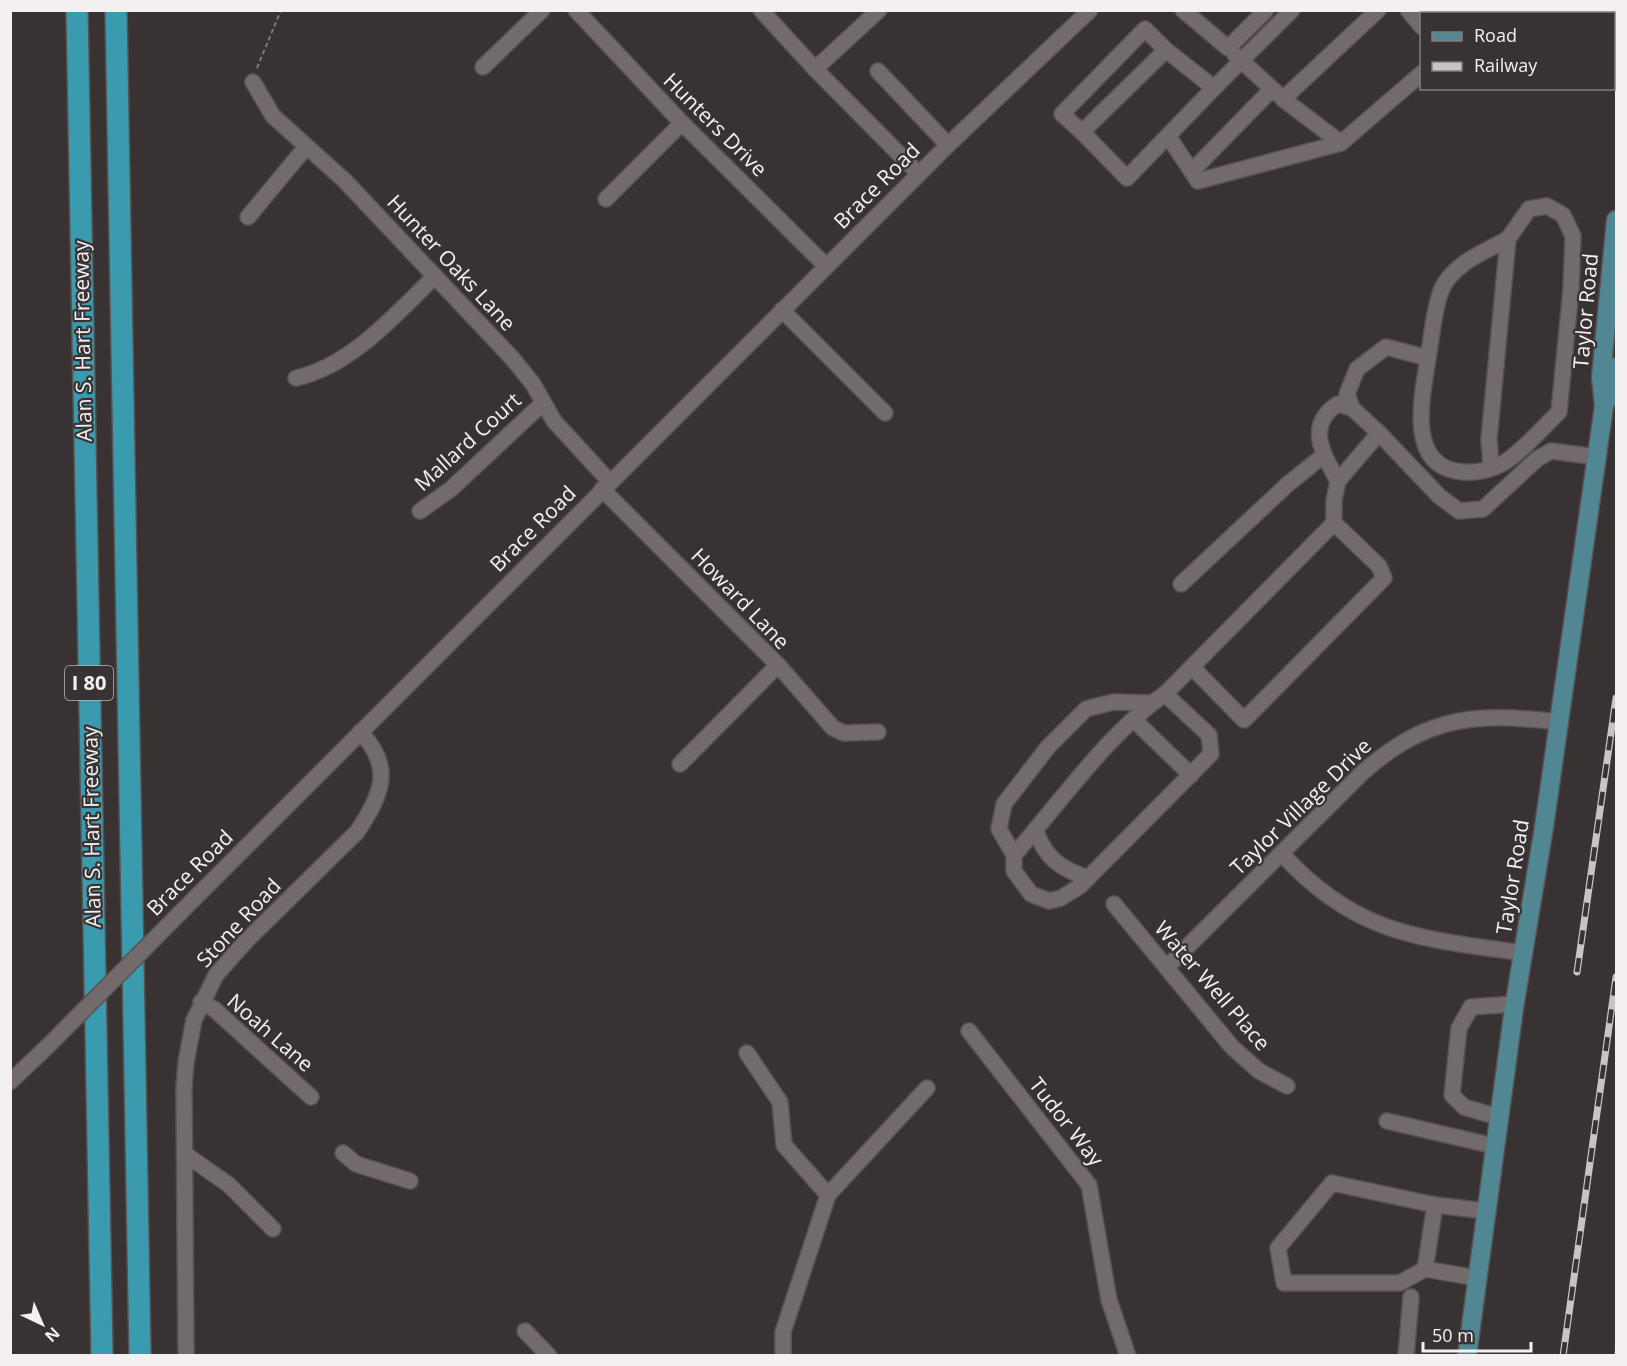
<svg xmlns="http://www.w3.org/2000/svg" width="1627" height="1366" font-family="'Open Sans',sans-serif">
<style>
.lines{fill:none;stroke-linecap:round;stroke-linejoin:round}
.minor-casing{stroke:#575152;stroke-width:18}
.major-casing{stroke:#575152;stroke-width:21}
.highway-casing{stroke:#575152;stroke-width:24}
.path{stroke:#7f797a;stroke-width:2;stroke-dasharray:4.5 3;stroke-linecap:butt}
.minor{stroke:#726a6b;stroke-width:15}
.major{stroke:#518793;stroke-width:18}
.highway{stroke:#3b9bae;stroke-width:21}
.rail-casing{stroke:#c9c3c4;stroke-width:7}
.rail{stroke:#393233;stroke-width:4.5;stroke-dasharray:14;stroke-linecap:butt}
.minor-bridge-casing{stroke:#575152;stroke-width:18;stroke-linecap:butt}
.minor-bridge{stroke:#726a6b;stroke-width:15}
.labels{text-anchor:middle;stroke-width:4.5;stroke-linejoin:round;paint-order:stroke}
.shield{fill:#393233;stroke:#bcb6b7;stroke-width:1.5}
.shield-label{font-size:20px;font-weight:bold;fill:#f4eff0}
.street-label{font-size:21px;fill:#f4eff0;stroke:#393233}
</style>
<rect width="100%" height="100%" fill="#393233"/>
<g class="lines">
<!-- minor casing -->
<g class="minor-casing">
<g id="minor">
<path d="M 576,10 L 682,123 L 826,266"/>
<path d="M 761,10 L 815,69"/>
<path d="M 879,10 L 815,69 L 919,174"/>
<path d="M 1183,10 L 1228,48 L 1266,10"/>
<path d="M 1408,10 L 1422,27"/>
<path d="M 1166,50 L 1214,88 L 1127,178 L 1082,132 Z"/>
<path d="M 1235,55 L 1279,95"/>
<path d="M 483,67 L 542,10"/>
<path d="M 878,71 L 948,145"/>
<path d="M 253,82 L 273,116 L 345,181 L 512,358 L 533,384 L 554,421 L 610,482"/>
<path d="M 1214,88 L 1292,10"/>
<path d="M 1082,132 L 1062,114 L 1145,29 L 1166,50"/>
<path d="M 1168,136 L 1198,181 L 1341,143 L 1422,73"/>
<path d="M 1341,143 L 1283,99 L 1378,10"/>
<path d="M 1192,171 L 1272,89"/>
<path d="M 606,199 L 682,123"/>
<path d="M 248,217 L 306,147"/>
<path d="M 782,310 L 885,413"/>
<path d="M 1428,358 C 1432,337 1433,314 1440,294 C 1448,266 1485,251 1508,239"/>
<path d="M 296,378 C 351,366 396,314 435,276"/>
<path d="M 1352,408 L 1347,394 L 1357,369 L 1386,347 L 1428,358 C 1423,393 1406,462 1456,471 C 1472,474 1491,471 1505,462 C 1525,449 1542,428 1559,412 L 1571,289 L 1573,236 L 1563,215 L 1547,206 L 1529,209 L 1508,239 L 1489,439 L 1491,467"/>
<path d="M 1338,481 C 1323,454 1305,425 1338,404 L 1352,408 L 1379,433"/>
<path d="M 602,489 L 778,665 L 680,764"/>
<path d="M 420,511 L 451,489 L 543,403"/>
<path d="M 1181,584 L 1288,484 L 1324,455"/>
<path d="M 778,665 L 833,728 L 844,733 L 878,732"/>
<path d="M 1192,667 L 1244,720 L 1384,578 L 1379,566 L 1334,523"/>
<path d="M 1165,694 L 1334,523 L 1334,500 L 1338,481 L 1379,433 L 1439,496 L 1459,511 L 1483,509 L 1537,459 L 1551,451 L 1597,457"/>
<path d="M 1134,720 L 1191,775"/>
<path d="M 1036,831 C 1045,858 1061,869 1088,878"/>
<path d="M 1282,854 C 1357,936 1420,938 1523,953"/>
<path d="M 1014,855 C 1059,804 1109,732 1165,694 L 1209,735 L 1211,754 L 1080,886 L 1061,898 L 1049,901 L 1031,894 L 1014,871 L 1014,855 L 999,829 L 1004,804 L 1048,747 L 1086,709 L 1113,702 L 1152,703"/>
<path d="M 1114,904 L 1232,1047 L 1259,1071 L 1287,1086"/>
<path d="M 184,909 L 948,145 L 1090,10"/>
<path d="M 1167,967 L 1363,772 C 1430,714 1476,713 1559,722"/>
<path d="M 201,1002 L 214,1009 L 311,1097"/>
<path d="M 969,1031 L 1089,1185 L 1109,1300 L 1128,1356"/>
<path d="M 747,1053 L 780,1102 L 784,1145 L 828,1195"/>
<path d="M 10,1082 L 49,1045"/>
<path d="M 1498,1117 L 1464,1107 L 1452,1095 L 1459,1028 L 1471,1007 L 1514,1004"/>
<path d="M 1387,1121 L 1494,1146"/>
<path d="M 343,1153 L 356,1164 L 410,1181"/>
<path d="M 185,1154 L 229,1185 L 273,1229"/>
<path d="M 1425,1269 L 1400,1283 L 1284,1283 L 1278,1248 L 1332,1183 L 1435,1205"/>
<path d="M 1477,1278 L 1425,1269 L 1435,1205 L 1486,1211"/>
<path d="M 525,1331 L 549,1356"/>
<path d="M 186,1356 L 184,1088 L 186,1062 L 194,1020 L 216,975 L 246,941 L 357,832 C 381,796 395,767 360,732"/>
<path d="M 783,1356 L 783,1332 L 828,1195 L 927,1088"/>
<path d="M 1406,1356 L 1411,1297"/>
</g>
</g>
<!-- major casing -->
<g class="major-casing">
<g id="major">
<path d="M 1555,10 L 1560,14"/>
<path d="M 1597,10 L 1604,14"/>
<path d="M 1614,41 L 1616,43"/>
<path d="M 1606,402 L 1614,382 L 1616,367"/>
<path d="M 1467,1356 L 1514,1008 L 1544,827 L 1604,406 L 1601,377 L 1616,220"/>
</g>
</g>
<!-- highway casing -->
<g class="highway-casing">
<g id="highway">
<path d="M 77,10 L 102,1356"/>
<path d="M 116,10 L 140,1356"/>
</g>
</g>
<!-- path -->
<g class="path">
<path d="M 257,68 L 281,10"/>
<path d="M 1615,1356 L 1616,1345"/>
</g>
<!-- minor -->
<use href="#minor" class="minor"/>
<!-- major -->
<use href="#major" class="major"/>
<!-- highway -->
<use href="#highway" class="highway"/>
<!-- rail casing -->
<g class="rail-casing">
<g id="rail">
<path d="M 1577,972 L 1616,698"/>
<path d="M 1563,1356 L 1616,977"/>
</g>
</g>
<!-- rail -->
<use href="#rail" class="rail"/>
<!-- minor-bridge casing -->
<g class="minor-bridge-casing">
<path id="minor-bridge" d="M 49,1045 L 184,909"/>
</g>
<!-- minor-bridge -->
<use href="#minor-bridge" class="minor-bridge"/>
</g>
<g class="labels">
<!-- shield labels -->
<rect class="shield" x="65" y="666" width="48" height="34" rx="4.5"/>
<g class="shield-label">
<text x="89" y="690">I 80</text>
</g>
<!-- street labels -->
<g class="street-label">
<text transform="translate(715 125) rotate(45)" y="7">Hunters Drive</text>
<text transform="translate(877 186) rotate(-45)" y="7">Brace Road</text>
<text transform="translate(451 263) rotate(47)" y="7">Hunter Oaks Lane</text>
<text transform="translate(1586 311) rotate(-85)" y="7">Taylor Road</text>
<text transform="translate(83 341) rotate(-91)" y="7">Alan S. Hart Freeway</text>
<text transform="translate(468 442) rotate(-42)" y="7">Mallard Court</text>
<text transform="translate(533 529) rotate(-45)" y="7">Brace Road</text>
<text transform="translate(740 599) rotate(46)" y="7">Howard Lane</text>
<text transform="translate(1301 807) rotate(-44)" y="7">Taylor Village Drive</text>
<text transform="translate(92 827) rotate(-91)" y="7">Alan S. Hart Freeway</text>
<text transform="translate(190 873) rotate(-45)" y="7">Brace Road</text>
<text transform="translate(1513 877) rotate(-81)" y="7">Taylor Road</text>
<text transform="translate(239 923) rotate(-47)" y="7">Stone Road</text>
<text transform="translate(1212 986) rotate(49)" y="7">Water Well Place</text>
<text transform="translate(270 1033) rotate(41)" y="7">Noah Lane</text>
<text transform="translate(1066 1122) rotate(52)" y="7">Tudor Way</text>
</g>
</g>
<!-- border -->
<rect width="1627" height="1366" fill="none" stroke="#f4eff0" stroke-width="24"/>
<!-- legend -->
<rect x="1420" y="12" width="195" height="78" fill="#393233" stroke="#847e7f" stroke-width="1.5"/>
<rect x="1432" y="32" width="30" height="9" fill="#518793" stroke="#847e7f" stroke-width="1.5"/>
<text x="1474" y="42" font-size="18" fill="#f4eff0">Road</text>
<rect x="1432" y="62" width="30" height="9" fill="#c9c3c4" stroke="#847e7f" stroke-width="1.5"/>
<text x="1474" y="72" font-size="18" fill="#f4eff0">Railway</text>
<!-- north arrow -->
<g transform="translate(42 1324) rotate(136)" stroke="#393233" stroke-width="4.5" paint-order="stroke">
<path d="M0-4.5L10 22L0 15L-10 22Z" fill="#f4eff0"/>
<text y="-9" font-size="16" font-weight="bold" text-anchor="middle" fill="#f4eff0">N</text>
</g>
<!-- scale -->
<path d="M1423 1342v9h108v-9" fill="none" stroke="#f4eff0" stroke-width="3"/>
<text x="1432" y="1342" font-size="18" fill="#f4eff0" stroke="#393233" stroke-width="4.5" paint-order="stroke">50 m</text>
</svg>
